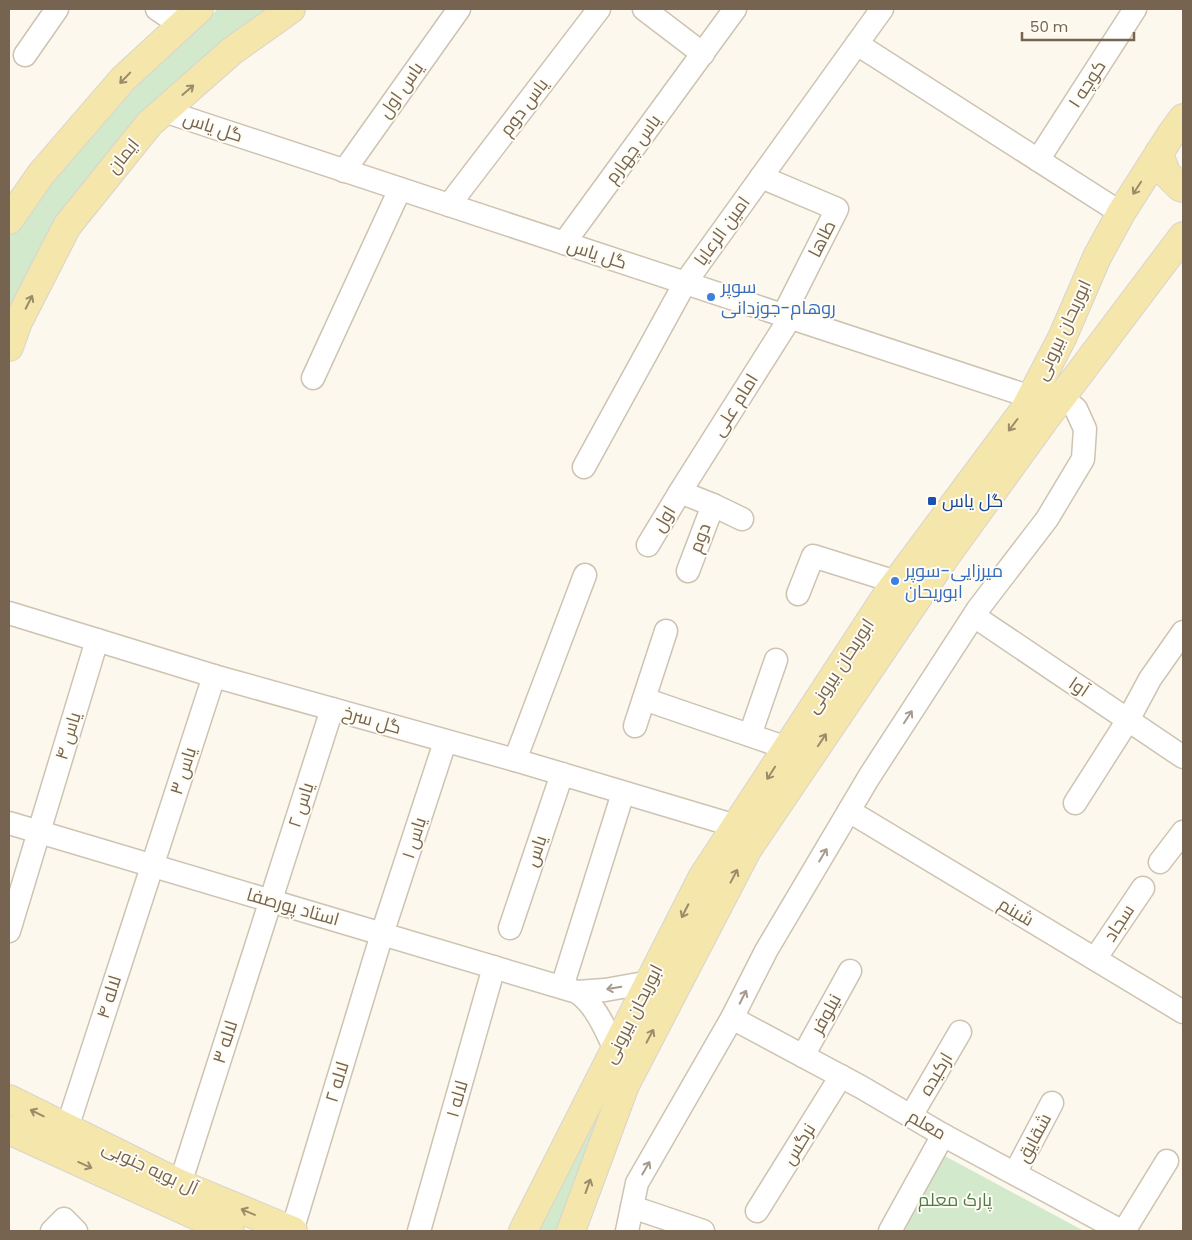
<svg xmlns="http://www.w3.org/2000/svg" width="1192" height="1240" font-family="Poppins,Cairo,sans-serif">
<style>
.green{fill:#d2e9cb}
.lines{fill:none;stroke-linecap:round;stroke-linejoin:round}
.minor-casing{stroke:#cec3b2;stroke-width:25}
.major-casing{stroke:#d9d4ce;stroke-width:30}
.minor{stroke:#fff;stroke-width:22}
.major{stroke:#f5e6ab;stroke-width:28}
.oneway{stroke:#9c8b6b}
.oneway2{stroke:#a69a8d}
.shop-dot{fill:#3f7fe0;stroke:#fefcf3;stroke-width:2}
.transit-dot{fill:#1a4fb4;stroke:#fefcf3;stroke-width:2}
.labels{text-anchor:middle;stroke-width:4;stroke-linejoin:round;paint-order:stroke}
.street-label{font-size:18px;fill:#766450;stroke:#fefcf3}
.shop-label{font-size:18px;fill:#366cbe;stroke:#fefcf3;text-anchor:start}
.transit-label{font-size:18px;fill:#164399;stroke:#fefcf3;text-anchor:start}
.park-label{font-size:18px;fill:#4f7b49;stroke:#fefcf3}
</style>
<rect width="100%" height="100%" fill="#fcf8ed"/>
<!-- green -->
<g class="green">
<path d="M 218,9 L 279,9 L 153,102 L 9,318 L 9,237 L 54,172 L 149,71 Z"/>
<path d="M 609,1084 L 605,1105 L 556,1231 L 538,1231 L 575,1151 Z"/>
<path d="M 943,1155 L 1084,1231 L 902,1231 Z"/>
</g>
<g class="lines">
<!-- minor casing -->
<g class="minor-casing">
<g id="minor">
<path d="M 157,9 L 181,25"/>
<path d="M 644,9 L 703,54"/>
<path d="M 857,44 L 1121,213"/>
<path d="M 25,55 L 57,9"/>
<path d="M 164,111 L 1031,397"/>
<path d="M 1038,160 L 1135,9"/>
<path d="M 344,171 L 459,9"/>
<path d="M 761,177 L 837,209 L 783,316"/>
<path d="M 449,205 L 599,9"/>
<path d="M 564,243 L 735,9"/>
<path d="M 313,378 L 400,189"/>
<path d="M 584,467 L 685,283 L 882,9"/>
<path d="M 680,492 L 713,505 L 742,519"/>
<path d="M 648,545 L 680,492 L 790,318"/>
<path d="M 688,571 L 713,505"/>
<path d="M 798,594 L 813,556 L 896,582"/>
<path d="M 9,613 L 214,676 L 515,760 L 736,826"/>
<path d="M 974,616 L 1183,757"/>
<path d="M 644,699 L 787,748"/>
<path d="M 635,726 L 666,631"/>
<path d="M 750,735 L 776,660"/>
<path d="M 515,760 L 585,575"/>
<path d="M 1075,803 L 1128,720 L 1150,679 L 1183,632"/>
<path d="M 849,811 L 1183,1012"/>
<path d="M 9,823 L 577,992 C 596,1005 605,1029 615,1049"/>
<path d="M 1160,862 L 1183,832"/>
<path d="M 510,928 L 562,774"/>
<path d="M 9,931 L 97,640"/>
<path d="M 1095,959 L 1143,888"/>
<path d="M 562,987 L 623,793"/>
<path d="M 577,992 L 605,990 L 650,982"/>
<path d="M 732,1018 L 861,1087 L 943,1135 L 1121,1231"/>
<path d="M 803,1056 L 850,971"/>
<path d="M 911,1116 L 960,1032"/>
<path d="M 67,1128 L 214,676"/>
<path d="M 1015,1173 L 1052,1103"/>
<path d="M 180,1184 L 332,709"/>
<path d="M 632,1207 L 703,1231"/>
<path d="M 757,1211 L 841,1076"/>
<path d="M 52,1231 L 64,1219 L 76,1231"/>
<path d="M 292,1231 L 382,934 L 445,742"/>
<path d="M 419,1231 L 494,967"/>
<path d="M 627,1231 L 637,1183 L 732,1018 L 766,951 L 869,777 L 978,609 L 1047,519 L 1083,459 L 1085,429 L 1076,409 L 1062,397"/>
<path d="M 890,1231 L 943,1135"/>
<path d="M 1124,1231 L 1167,1161"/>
</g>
</g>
<!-- major casing -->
<g class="major-casing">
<g id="major">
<path d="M 1159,153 L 1166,173 L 1180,187 L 1183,188"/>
<path d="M 9,220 L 41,174 L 123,79 L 199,9"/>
<path d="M 9,347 L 18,322 L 67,226 L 149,124 L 232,51 L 291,9"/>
<path d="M 9,1099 L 180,1184 L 293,1231"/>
<path d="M 9,1130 L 230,1231"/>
<path d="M 523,1231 L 702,878 L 889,592 L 1025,409 L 1062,338 L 1097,257 L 1121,213 L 1172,133 L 1183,118"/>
<path d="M 571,1231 L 625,1085 L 747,850 L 943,560 L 1045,419 L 1183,236"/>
</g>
</g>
<!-- minor -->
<use href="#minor" class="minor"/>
<!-- major -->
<use href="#major" class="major"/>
</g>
<!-- one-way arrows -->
<defs><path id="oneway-shaft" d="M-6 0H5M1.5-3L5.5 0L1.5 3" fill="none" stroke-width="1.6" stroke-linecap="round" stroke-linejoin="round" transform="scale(1.25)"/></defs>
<g class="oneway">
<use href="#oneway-shaft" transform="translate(125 78) rotate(134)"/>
<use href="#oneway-shaft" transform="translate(188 90) rotate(-41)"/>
<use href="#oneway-shaft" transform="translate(1137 188) rotate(123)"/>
<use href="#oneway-shaft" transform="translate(29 302) rotate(-63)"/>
<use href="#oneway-shaft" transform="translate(1013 425) rotate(127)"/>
<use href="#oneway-shaft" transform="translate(822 740) rotate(-56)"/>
<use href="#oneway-shaft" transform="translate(771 773) rotate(123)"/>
<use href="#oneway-shaft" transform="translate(734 876) rotate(-62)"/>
<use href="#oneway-shaft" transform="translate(685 911) rotate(117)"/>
<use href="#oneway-shaft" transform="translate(650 1036) rotate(-62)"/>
<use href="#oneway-shaft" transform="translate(37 1113) rotate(-154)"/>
<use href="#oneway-shaft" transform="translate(85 1165) rotate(24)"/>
<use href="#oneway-shaft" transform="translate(588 1186) rotate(-70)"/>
<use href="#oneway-shaft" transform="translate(248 1212) rotate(-157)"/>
</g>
<g class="oneway2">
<use href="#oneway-shaft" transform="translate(908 717) rotate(-57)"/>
<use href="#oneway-shaft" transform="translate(823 855) rotate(-59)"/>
<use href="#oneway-shaft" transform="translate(614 988) rotate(170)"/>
<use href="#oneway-shaft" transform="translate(743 997) rotate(-63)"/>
<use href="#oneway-shaft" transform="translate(646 1168) rotate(-60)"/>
</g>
<!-- markers -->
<g class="shop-dot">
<circle cx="711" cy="297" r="5"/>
<circle cx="895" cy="581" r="5"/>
</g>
<rect class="transit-dot" x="927" y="496" width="10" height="10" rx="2.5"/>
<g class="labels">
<!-- street labels -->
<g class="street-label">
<text transform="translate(1087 84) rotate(-57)" y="6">کوچه ۱</text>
<text transform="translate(401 90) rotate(-55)" y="6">یاس اول</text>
<text transform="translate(524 107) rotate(-53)" y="6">یاس دوم</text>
<text transform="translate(213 127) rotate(18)" y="6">گل یاس</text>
<text transform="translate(633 149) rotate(-54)" y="6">یاس چهارم</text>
<text transform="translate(123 156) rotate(-51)" y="6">ایمان</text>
<text transform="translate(722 231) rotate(-54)" y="6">امین الرعایا</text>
<text transform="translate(822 239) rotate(-63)" y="6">طاها</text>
<text transform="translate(597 254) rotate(18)" y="6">گل یاس</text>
<text transform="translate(1063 330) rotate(-65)" y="6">ابوریحان بیرونی</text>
<text transform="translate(735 405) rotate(-58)" y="6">امام علی</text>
<text transform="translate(664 519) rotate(-59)" y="6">اول</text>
<text transform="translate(700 538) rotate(-69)" y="6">دوم</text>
<text transform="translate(840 666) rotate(-57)" y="6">ابوریحان بیرونی</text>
<text transform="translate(1079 687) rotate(34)" y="6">آوا</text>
<text transform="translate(372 720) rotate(16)" y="6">گل سرخ</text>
<text transform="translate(68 736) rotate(-73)" y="6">یاس ۴</text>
<text transform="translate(183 771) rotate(-72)" y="6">یاس ۳</text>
<text transform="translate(301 805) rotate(-72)" y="6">یاس ۲</text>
<text transform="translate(414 838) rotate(-72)" y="6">یاس ۱</text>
<text transform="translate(536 851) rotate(-71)" y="6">یاس</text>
<text transform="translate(293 907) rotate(16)" y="6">استاد پورصفا</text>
<text transform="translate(1016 912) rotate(31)" y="6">شبنم</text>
<text transform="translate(1119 923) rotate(-57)" y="6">سجاد</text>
<text transform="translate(109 997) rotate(-72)" y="6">لاله ۴</text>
<text transform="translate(633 1014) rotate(-63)" y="6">ابوریحان بیرونی</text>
<text transform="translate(826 1014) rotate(-61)" y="6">نیلوفر</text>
<text transform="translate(225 1042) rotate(-72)" y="6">لاله ۳</text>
<text transform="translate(936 1074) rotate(-59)" y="6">ارکیده</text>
<text transform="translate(337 1082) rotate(-73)" y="6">لاله ۲</text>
<text transform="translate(457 1099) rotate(-74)" y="6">لاله ۱</text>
<text transform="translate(927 1125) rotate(30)" y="6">معلم</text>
<text transform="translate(1034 1138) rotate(-62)" y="6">شقایق</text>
<text transform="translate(799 1144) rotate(-58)" y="6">نرگس</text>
<text transform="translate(150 1168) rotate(25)" y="6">آل بویه جنوبی</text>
</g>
<!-- shop labels -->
<g class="shop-label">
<text x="721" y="293">سوپر<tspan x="721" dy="21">روهام-جوزدانی</tspan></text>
<text x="905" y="577">میرزایی-سوپر<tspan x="905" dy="21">ابوریحان</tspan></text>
</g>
<!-- transit labels -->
<g class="transit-label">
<text x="942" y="507">گل یاس</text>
</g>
<!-- park labels -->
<g class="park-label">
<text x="955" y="1206">پارک معلم</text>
</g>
</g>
<!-- border -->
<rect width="1192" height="1240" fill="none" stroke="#766450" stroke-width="20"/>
<!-- scale -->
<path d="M1022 32v8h112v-8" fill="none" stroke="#766450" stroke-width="2.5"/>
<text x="1030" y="32" font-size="15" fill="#766450" stroke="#fefcf3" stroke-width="4" paint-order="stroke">50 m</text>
</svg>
